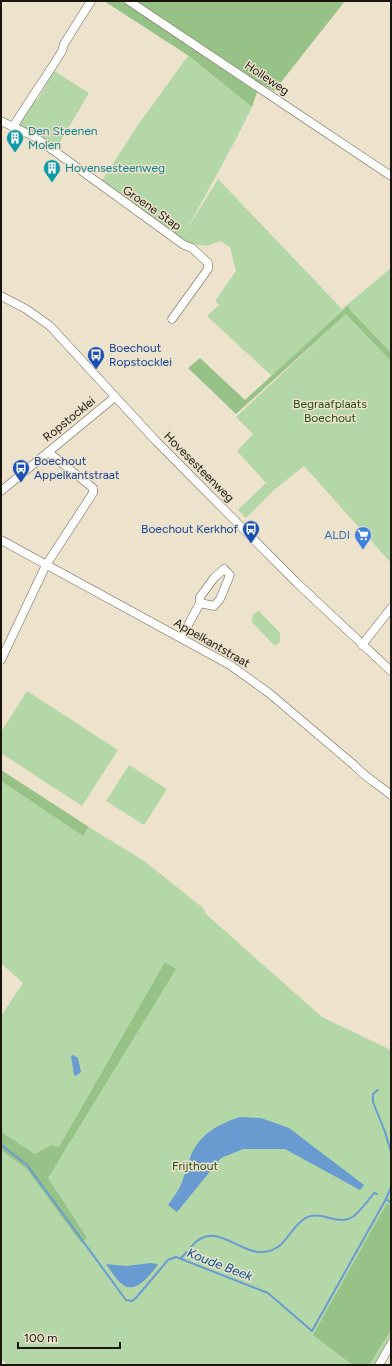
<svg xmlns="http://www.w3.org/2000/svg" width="392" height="1366" font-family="Figtree,sans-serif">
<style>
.green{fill:#b4d7a8}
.forest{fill:#96c287}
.water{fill:#699bd0}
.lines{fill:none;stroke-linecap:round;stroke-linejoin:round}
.stream{stroke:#699bd0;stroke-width:2}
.minor-casing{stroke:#6e6451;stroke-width:9}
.minor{stroke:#fff;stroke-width:8}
.labels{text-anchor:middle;stroke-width:3;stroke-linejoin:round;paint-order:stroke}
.street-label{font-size:12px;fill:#1a160e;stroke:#ede2cc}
.culture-label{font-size:12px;fill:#0d838f;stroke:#ede2cc;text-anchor:start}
.transit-label{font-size:12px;fill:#164399;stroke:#ede2cc;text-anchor:start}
.park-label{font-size:12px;fill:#224c10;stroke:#ede2cc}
.shop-label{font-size:12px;fill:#366cbe;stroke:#ede2cc;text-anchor:end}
.water-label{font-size:13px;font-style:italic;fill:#005393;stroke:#ede2cc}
</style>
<rect width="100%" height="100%" fill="#ede2cc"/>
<!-- green -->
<g class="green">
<path d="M 188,56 L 252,107 L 235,141 L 186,231 L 218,179 L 342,309 L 391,268 L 391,563 L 304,466 L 274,490 L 246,518 L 238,510 L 266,483 L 237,451 L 253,434 L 236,417 L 350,310 L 349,306 L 272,376 L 207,316 L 219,305 L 215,301 L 236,271 L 230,247 L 220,241 L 208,246 L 189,244 L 101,182 L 138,125 Z"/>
<path d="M 54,71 L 89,93 L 56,149 L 22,128 L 20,123 L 35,100 L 38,99 Z"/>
<path d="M 259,611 L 280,633 L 280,642 L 275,646 L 252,622 L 253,614 Z"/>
<path d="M 27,691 L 118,750 L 82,806 L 1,753 L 1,732 Z"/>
<path d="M 129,765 L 167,789 L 144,825 L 106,801 Z"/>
<path d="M 1,781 L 83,836 L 89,827 L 144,861 L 203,908 L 207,915 L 322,1017 L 391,1050 L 391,1336 L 375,1365 L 7,1365 L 1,1357 L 1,1016 L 23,983 L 1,963 Z"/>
</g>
<!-- forest -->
<g class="forest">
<path d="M 104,1 L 345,1 L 274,91 L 260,83 L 252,107 L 186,54 Z"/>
<path d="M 349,305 L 350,310 L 391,353 L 391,361 L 346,314 L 236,414 L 188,368 L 200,358 L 245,400 Z"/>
<path d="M 1,770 L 89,827 L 83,836 L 1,781 Z"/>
<path d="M 165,962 L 176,969 L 48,1178 L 87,1238 L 81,1243 L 27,1169 L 1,1150 L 1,1132 L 35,1154 L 51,1145 L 59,1147 Z"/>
<path d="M 387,1203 L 391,1206 L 391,1330 L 369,1365 L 353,1365 L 313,1335 Z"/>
</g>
<!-- water -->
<g class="water">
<path d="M 73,1055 L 78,1058 L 81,1072 L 76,1076 L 74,1075 L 71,1056 Z"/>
<path d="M 240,1117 L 261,1118 L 289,1128 L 364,1185 L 360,1190 L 285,1149 L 243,1149 L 221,1158 L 177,1212 L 168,1205 C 172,1199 176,1194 180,1187 C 184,1178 186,1168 190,1158 C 198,1135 218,1124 240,1117 Z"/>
<path d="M 150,1263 L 158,1264 C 155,1270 150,1274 146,1279 C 126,1298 118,1281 106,1264 L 127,1266 Z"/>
</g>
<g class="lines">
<!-- stream -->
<g class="stream">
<path d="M 378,1090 L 373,1094 L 373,1102 L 385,1132 L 391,1152"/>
<path d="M 1,1145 L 27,1165 L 126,1300 L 132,1301 L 135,1299 L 168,1260 L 176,1257 L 268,1293 L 312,1331 L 386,1199"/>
<path d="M 391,1187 L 386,1199 L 391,1203"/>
<path d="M 191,1247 C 214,1218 238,1254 263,1252 C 286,1250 288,1230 304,1219 C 321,1208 337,1228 354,1216 C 361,1210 368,1201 374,1193 L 377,1194"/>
<path d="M 181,1258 L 187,1252"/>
</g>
<!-- minor casing -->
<g class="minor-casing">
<g id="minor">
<path d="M 129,1 L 391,176"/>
<path d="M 1,121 L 35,137 L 184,245 L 192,248 L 208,263 L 208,269 L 172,319"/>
<path d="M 13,127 C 29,101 46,77 62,51 L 64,44 L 91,1"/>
<path d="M 1,296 L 26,309 L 50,326 L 156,441 L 296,582 L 391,671"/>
<path d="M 1,491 L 115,397"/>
<path d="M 1,540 L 230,665 L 269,693 L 354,765 C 366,778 378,784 391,795"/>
<path d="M 181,638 L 200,603 L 200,597 L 214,578 L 224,569 L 230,575 L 220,599 L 214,606 L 200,603"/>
<path d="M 362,645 L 391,608"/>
<path d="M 1,660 L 46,565 L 93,493 L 93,488 L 48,452"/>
<path d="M 379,1365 L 391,1344"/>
</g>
</g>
<!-- minor -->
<use href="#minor" class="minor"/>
</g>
<!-- icons -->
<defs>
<g id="building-pin" transform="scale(0.9)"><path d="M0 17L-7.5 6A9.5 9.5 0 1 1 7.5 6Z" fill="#0f9aa8" stroke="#ede2cc"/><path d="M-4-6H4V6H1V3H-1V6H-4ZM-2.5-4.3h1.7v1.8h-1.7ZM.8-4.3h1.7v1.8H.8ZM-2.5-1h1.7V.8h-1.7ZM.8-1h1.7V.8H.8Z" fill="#fff"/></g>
<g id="bus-pin" transform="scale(0.9)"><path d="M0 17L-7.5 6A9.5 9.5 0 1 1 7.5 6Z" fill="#1a4fb4" stroke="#ede2cc"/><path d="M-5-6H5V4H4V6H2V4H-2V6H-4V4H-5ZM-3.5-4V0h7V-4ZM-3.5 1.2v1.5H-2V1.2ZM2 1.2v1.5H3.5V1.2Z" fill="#fff"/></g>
<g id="supermarket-pin" transform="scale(0.9)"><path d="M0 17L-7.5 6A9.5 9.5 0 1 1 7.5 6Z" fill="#3f7fe0" stroke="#ede2cc"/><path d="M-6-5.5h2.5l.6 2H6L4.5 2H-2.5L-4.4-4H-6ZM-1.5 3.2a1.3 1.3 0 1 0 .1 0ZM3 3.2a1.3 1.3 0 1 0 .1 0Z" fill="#fff"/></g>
</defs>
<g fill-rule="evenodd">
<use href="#building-pin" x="15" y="138"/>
<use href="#building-pin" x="52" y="168"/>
<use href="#bus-pin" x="96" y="355"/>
<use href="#bus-pin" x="21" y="468"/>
<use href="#bus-pin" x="251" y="529"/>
<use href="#supermarket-pin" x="363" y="535"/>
</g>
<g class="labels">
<!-- street labels -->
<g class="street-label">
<text transform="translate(267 78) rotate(34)" y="4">Holleweg</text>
<text transform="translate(152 208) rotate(35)" y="4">Groene Stap</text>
<text transform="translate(69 419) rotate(-39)" y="4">Ropstocklei</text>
<text transform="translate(199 467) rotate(45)" y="4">Hovesesteenweg</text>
<text transform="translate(212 643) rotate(30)" y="4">Appelkantstraat</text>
</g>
<!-- culture labels -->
<g class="culture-label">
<text x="28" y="135">Den Steenen<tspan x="28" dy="14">Molen</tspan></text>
<text x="65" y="172">Hovensesteenweg</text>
</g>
<!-- transit labels -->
<g class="transit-label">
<text x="109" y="352">Boechout<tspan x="109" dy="14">Ropstocklei</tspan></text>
<text x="34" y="465">Boechout<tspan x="34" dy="14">Appelkantstraat</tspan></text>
<text x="238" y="533" text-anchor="end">Boechout Kerkhof</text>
</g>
<!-- park labels -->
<g class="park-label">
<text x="330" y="408">Begraafplaats<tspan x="330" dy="14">Boechout</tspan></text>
<text x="195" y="1170">Frijthout</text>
</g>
<!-- shop labels -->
<g class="shop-label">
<text x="350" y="539">ALDI</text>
</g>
<!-- water labels -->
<g class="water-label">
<text transform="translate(220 1264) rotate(21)" y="5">Koude Beek</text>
</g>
</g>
<!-- border -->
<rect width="392" height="1366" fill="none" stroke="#1a160e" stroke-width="4"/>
<!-- scale -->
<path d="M18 1342v6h102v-6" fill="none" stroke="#1a160e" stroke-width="2"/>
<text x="24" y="1342" font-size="12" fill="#1a160e" stroke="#ede2cc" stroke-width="3" paint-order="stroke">100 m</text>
</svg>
